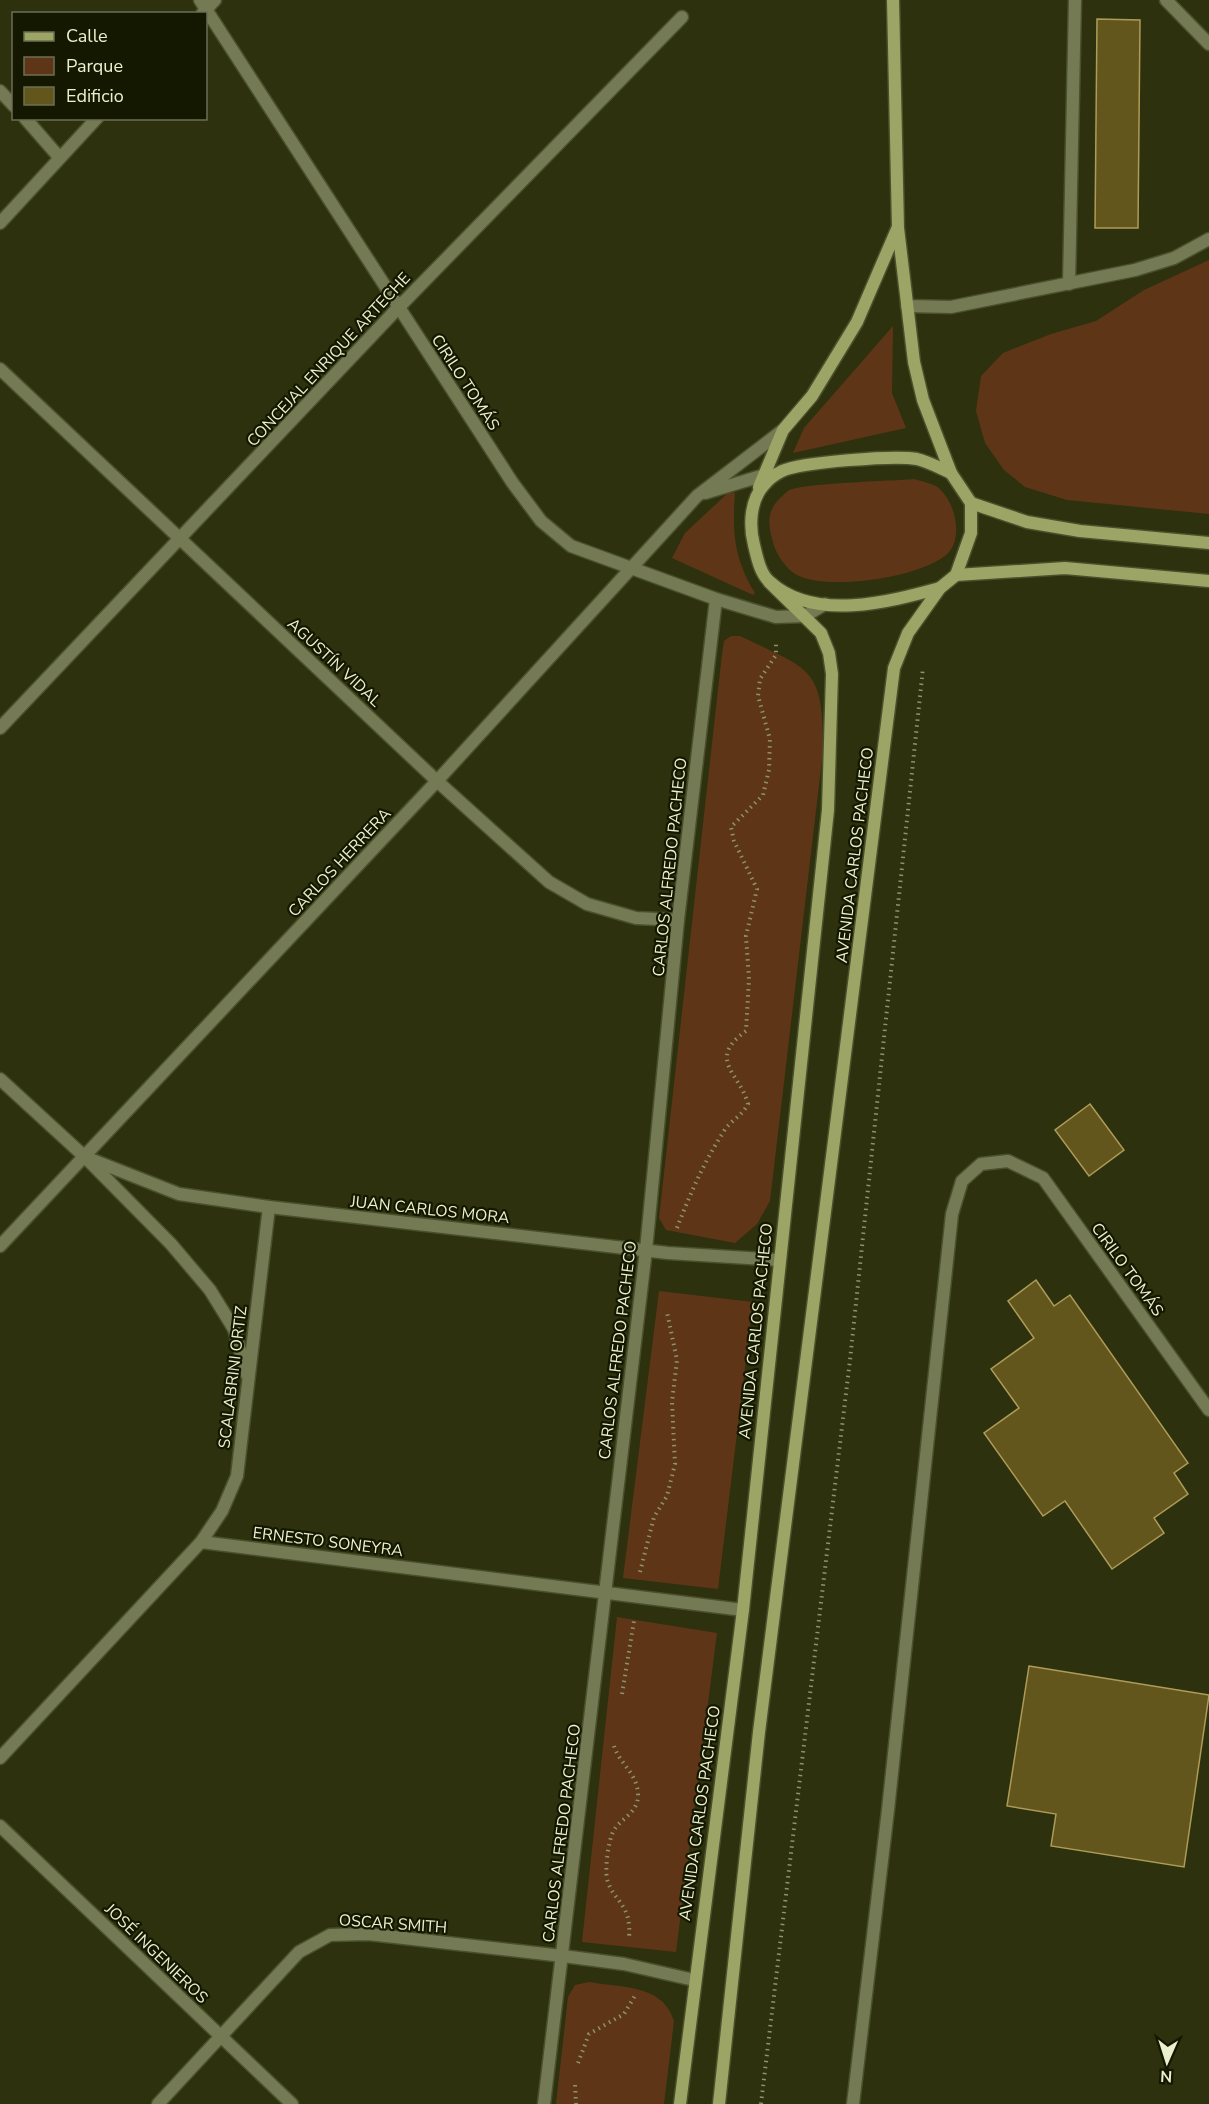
<svg xmlns="http://www.w3.org/2000/svg" width="1209" height="2104" font-family="'Nunito Sans',sans-serif">
<style>
.green{fill:#5e3617}
.building{fill:#63561d;stroke:#ad9c58;stroke-width:1.5}
.lines{fill:none;stroke-linecap:round;stroke-linejoin:round}
.lane-casing{stroke:#4b502c;stroke-width:15}
.street-casing{stroke:#4b502c;stroke-width:15}
.secondary-casing{stroke:#4b502c;stroke-width:15}
.path{stroke:#8d926f;stroke-width:4;stroke-dasharray:1.5 4.5;stroke-linecap:butt}
.lane{stroke:#747a53;stroke-width:12}
.street{stroke:#747a53;stroke-width:12}
.secondary{stroke:#9ca565;stroke-width:12}
.labels{text-anchor:middle;stroke-width:4.5;stroke-linejoin:round;paint-order:stroke}
.street-label{font-size:16px;fill:#ebf1cf;stroke:#151800}
</style>
<rect width="100%" height="100%" fill="#2d310d"/>
<!-- green -->
<g class="green">
<path d="M 1209,260 L 1209,514 L 1067,500 L 1025,487 L 1004,470 L 985,443 L 976,411 L 981,376 L 1003,353 L 1051,334 L 1096,321 L 1144,290 Z"/>
<path d="M 893,326 L 892,393 L 906,428 L 793,453 L 804,428 Z"/>
<path d="M 914,479 C 921,481 930,483 936,486 C 955,499 965,539 946,555 C 918,578 829,591 797,575 C 787,570 775,553 773,542 C 766,518 768,507 788,491 C 798,483 895,481 914,479 Z"/>
<path d="M 729,492 L 735,493 C 732,532 734,559 755,593 L 753,595 L 672,558 L 685,533 Z"/>
<path d="M 731,636 L 740,636 C 810,670 824,666 823,751 L 770,1201 L 757,1224 L 735,1243 L 666,1230 L 659,1218 L 722,654 L 724,641 Z"/>
<path d="M 659,1291 L 753,1302 L 718,1589 L 623,1578 Z"/>
<path d="M 617,1617 L 717,1633 L 676,1952 L 582,1942 Z"/>
<path d="M 589,1982 C 622,1988 663,1984 674,2021 L 664,2104 L 556,2104 L 568,1997 L 575,1985 Z"/>
</g>
<!-- building -->
<g class="building">
<path d="M 1097,19 L 1140,20 L 1138,228 L 1095,228 Z"/>
<path d="M 1090,1104 L 1124,1150 L 1089,1176 L 1055,1130 Z"/>
<path d="M 1036,1280 L 1054,1306 L 1070,1295 L 1188,1463 L 1174,1473 L 1188,1494 L 1154,1518 L 1164,1533 L 1112,1569 L 1065,1501 L 1043,1516 L 984,1433 L 1019,1408 L 991,1369 L 1034,1338 L 1008,1301 Z"/>
<path d="M 1029,1666 L 1209,1695 L 1184,1867 L 1051,1846 L 1056,1814 L 1007,1806 Z"/>
</g>
<g class="lines">
<!-- lane casing -->
<g class="lane-casing">
<g id="lane">
<path d="M 1166,0 L 1209,44"/>
<path d="M 1069,284 L 1075,0"/>
<path d="M 907,306 L 951,307 L 1135,270 L 1174,258 L 1209,239"/>
</g>
</g>
<!-- street casing -->
<g class="street-casing">
<g id="street">
<path d="M 200,0 L 512,482 L 541,521 L 571,546 L 716,599 L 776,617 L 805,616 L 825,604"/>
<path d="M 202,14 L 215,0"/>
<path d="M 0,91 L 14,106"/>
<path d="M 25,118 L 59,157"/>
<path d="M 0,223 L 97,118"/>
<path d="M 0,369 L 437,781 L 549,882 L 587,904 L 636,918 L 678,920"/>
<path d="M 705,493 L 771,473"/>
<path d="M 0,728 L 398,308 L 682,17"/>
<path d="M 0,1079 L 85,1157 L 171,1244 L 210,1290 L 234,1329 L 247,1375"/>
<path d="M 85,1157 L 179,1194 L 269,1207 L 668,1253 L 778,1260"/>
<path d="M 0,1246 L 437,781 L 697,496 L 783,430"/>
<path d="M 201,1542 L 222,1511 L 237,1476 L 269,1207"/>
<path d="M 0,1758 L 201,1542 L 743,1610"/>
<path d="M 0,1826 L 292,2104"/>
<path d="M 158,2104 L 299,1952 L 330,1935 L 368,1934 L 563,1956 L 624,1964 L 694,1980"/>
<path d="M 544,2104 L 646,1250 L 678,920 L 716,599"/>
<path d="M 853,2104 L 888,1810 L 952,1214 L 962,1181 L 981,1164 L 1008,1161 L 1043,1178 L 1209,1410"/>
</g>
</g>
<!-- secondary casing -->
<g class="secondary-casing">
<g id="secondary">
<path d="M 759,487 L 783,430 L 812,396 L 857,322 L 897,229"/>
<path d="M 971,503 L 1027,522 L 1080,531 L 1209,543"/>
<path d="M 956,575 L 1065,568 L 1209,581"/>
<path d="M 940,588 C 889,602 814,622 770,582 C 760,574 757,557 754,545 C 749,526 750,500 764,485 C 768,480 776,474 782,471 C 802,462 895,455 917,459 C 929,462 940,468 951,473"/>
<path d="M 680,2104 L 743,1610 L 828,810 L 832,674 L 829,653 L 821,633 L 769,582"/>
<path d="M 719,2104 L 759,1732 L 894,668 L 908,633 L 940,588 L 956,575 L 971,533 L 971,503 L 951,473 L 923,400 L 914,362 L 898,228 L 893,0"/>
</g>
</g>
<!-- path -->
<g class="path">
<path d="M 677,1228 C 690,1194 704,1162 724,1131 C 730,1121 742,1116 748,1104 C 740,1073 706,1060 746,1031 L 749,979 L 746,936 L 757,889 L 734,841 L 731,827 L 763,795 L 769,770 L 770,739 L 758,696 L 760,679 L 776,655 L 776,641"/>
<path d="M 640,1572 L 654,1517 L 667,1496 L 675,1464 L 672,1402 L 677,1360 L 667,1312"/>
<path d="M 622,1694 L 634,1621"/>
<path d="M 614,1746 C 619,1763 638,1774 638,1795 C 638,1814 620,1818 613,1832 C 608,1843 605,1867 607,1879 C 613,1902 632,1903 629,1938"/>
<path d="M 578,2063 L 589,2034 L 624,2014 L 636,1994"/>
<path d="M 575,2085 L 576,2104"/>
<path d="M 761,2104 L 850,1360 L 923,668"/>
</g>
<!-- lane -->
<use href="#lane" class="lane"/>
<!-- street -->
<use href="#street" class="street"/>
<!-- secondary -->
<use href="#secondary" class="secondary"/>
</g>
<g class="labels">
<!-- street labels -->
<g class="street-label">
<text transform="translate(328 359) rotate(-47)" y="6">CONCEJAL ENRIQUE ARTECHE</text>
<text transform="translate(466 382) rotate(57)" y="6">CIRILO TOMÁS</text>
<text transform="translate(335 662) rotate(43)" y="6">AGUSTÍN VIDAL</text>
<text transform="translate(854 855) rotate(-83)" y="6">AVENIDA CARLOS PACHECO</text>
<text transform="translate(339 862) rotate(-47)" y="6">CARLOS HERRERA</text>
<text transform="translate(669 867) rotate(-84)" y="6">CARLOS ALFREDO PACHECO</text>
<text transform="translate(430 1209) rotate(6)" y="6">JUAN CARLOS MORA</text>
<text transform="translate(1128 1269) rotate(54)" y="6">CIRILO TOMÁS</text>
<text transform="translate(755 1331) rotate(-84)" y="6">AVENIDA CARLOS PACHECO</text>
<text transform="translate(617 1350) rotate(-83)" y="6">CARLOS ALFREDO PACHECO</text>
<text transform="translate(232 1377) rotate(-83)" y="6">SCALABRINI ORTIZ</text>
<text transform="translate(328 1541) rotate(7)" y="6">ERNESTO SONEYRA</text>
<text transform="translate(699 1813) rotate(-82)" y="6">AVENIDA CARLOS PACHECO</text>
<text transform="translate(561 1833) rotate(-83)" y="6">CARLOS ALFREDO PACHECO</text>
<text transform="translate(393 1923) rotate(4)" y="6">OSCAR SMITH</text>
<text transform="translate(157 1953) rotate(44)" y="6">JOSÉ INGENIEROS</text>
</g>
</g>
<!-- legend -->
<rect x="12" y="12" width="195" height="108" fill="#151800" stroke="#6b6f53" stroke-width="1.5"/>
<rect x="24" y="32" width="30" height="9" fill="#9ca565" stroke="#6b6f53" stroke-width="1.5"/>
<text x="66" y="42" font-size="18" fill="#ebf1cf">Calle</text>
<rect x="24" y="57" width="30" height="18" fill="#5e3617" stroke="#6b6f53" stroke-width="1.5"/>
<text x="66" y="72" font-size="18" fill="#ebf1cf">Parque</text>
<rect x="24" y="87" width="30" height="18" fill="#63561d" stroke="#6b6f53" stroke-width="1.5"/>
<text x="66" y="102" font-size="18" fill="#ebf1cf">Edificio</text>
<!-- north arrow -->
<g transform="translate(1167 2062) rotate(183)" stroke="#151800" stroke-width="4.5" paint-order="stroke">
<path d="M0-4.5L10 22L0 15L-10 22Z" fill="#ebf1cf"/>
<text y="-9" font-size="16" font-weight="bold" text-anchor="middle" fill="#ebf1cf">N</text>
</g>
</svg>
